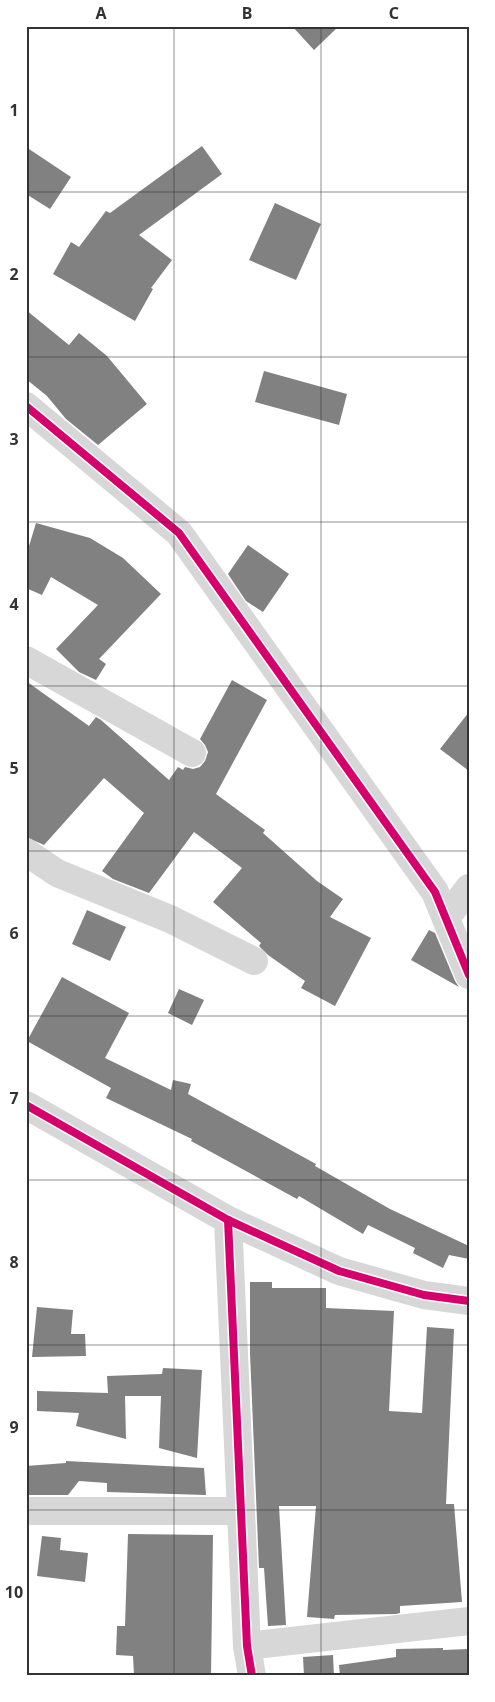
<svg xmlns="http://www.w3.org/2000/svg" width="495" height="1702" font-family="'Noto Sans',sans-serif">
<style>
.building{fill:#818181}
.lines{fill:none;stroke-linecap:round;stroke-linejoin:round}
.minor{stroke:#d7d7d7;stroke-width:28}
.cycleway-casing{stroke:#fff;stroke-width:11}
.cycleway{stroke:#d6006c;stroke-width:8}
.grid{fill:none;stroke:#333;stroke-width:1;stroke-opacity:0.55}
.neatline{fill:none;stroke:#333;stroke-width:2}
.grid-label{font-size:16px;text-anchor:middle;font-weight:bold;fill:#333}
</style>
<rect width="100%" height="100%" fill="#fff"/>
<!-- building -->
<g class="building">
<path d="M 292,26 L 339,26 L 314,50 Z"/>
<path d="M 202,146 L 222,174 L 139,235 L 172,260 L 151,288 L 153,289 L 135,321 L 53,274 L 71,242 L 79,247 L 106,211 L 110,213 Z"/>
<path d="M 26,147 L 71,177 L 50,209 L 26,194 Z"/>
<path d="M 275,203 L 321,224 L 296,280 L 249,260 Z"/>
<path d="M 26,310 L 69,345 L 79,333 L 107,356 L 147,404 L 98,445 L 66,419 L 47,396 L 26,379 Z"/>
<path d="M 264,371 L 347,394 L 339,425 L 255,402 Z"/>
<path d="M 36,523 L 90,538 L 123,558 L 161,594 L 99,659 L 106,664 L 96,680 L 79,672 L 56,649 L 98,605 L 51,577 L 42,595 L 26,588 L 26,556 Z"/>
<path d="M 248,545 L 289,574 L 263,612 L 246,601 L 228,574 Z"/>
<path d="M 232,680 L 267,700 L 216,794 L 265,830 L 263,833 L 317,881 L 343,899 L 330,917 L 371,938 L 335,1006 L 301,988 L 305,981 L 268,955 L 259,946 L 261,943 L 213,902 L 242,868 L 194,832 L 149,893 L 113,879 L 102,871 L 144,813 L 104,778 L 44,845 L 26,837 L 26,681 L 89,726 L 96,717 L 101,720 L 169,780 L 178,767 L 183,770 L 185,767 L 193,769 L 200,767 L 205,761 L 208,752 L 205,745 L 200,739 Z"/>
<path d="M 469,712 L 469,771 L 440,749 Z"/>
<path d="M 87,910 L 126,927 L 110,961 L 72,944 Z"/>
<path d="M 429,930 L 435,933 L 455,981 L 459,987 L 411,960 Z"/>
<path d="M 62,977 L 129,1013 L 105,1058 L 171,1090 L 173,1080 L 191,1084 L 188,1094 L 316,1164 L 315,1166 L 390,1209 L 469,1246 L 469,1259 L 449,1255 L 443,1268 L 413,1253 L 415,1248 L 368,1225 L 363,1234 L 299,1196 L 297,1199 L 191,1141 L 192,1139 L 106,1098 L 111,1088 L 27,1041 Z"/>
<path d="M 179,989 L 204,1000 L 192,1025 L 168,1013 Z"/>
<path d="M 250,1282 L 272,1282 L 272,1288 L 326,1288 L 326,1308 L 394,1311 L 389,1411 L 422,1413 L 427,1327 L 454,1329 L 446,1504 L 454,1504 L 462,1602 L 400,1606 L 400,1613 L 396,1614 L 335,1615 L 334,1619 L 307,1617 L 316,1506 L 279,1506 L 286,1625 L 268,1626 L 264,1568 L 259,1568 L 250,1353 Z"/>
<path d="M 37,1307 L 73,1310 L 71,1334 L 85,1334 L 86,1356 L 32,1357 Z"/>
<path d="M 163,1368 L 202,1370 L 197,1458 L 159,1448 L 161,1396 L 125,1396 L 126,1439 L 76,1426 L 79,1413 L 37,1411 L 37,1391 L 108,1393 L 107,1376 L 162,1374 Z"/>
<path d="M 66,1461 L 204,1468 L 206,1495 L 107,1492 L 107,1483 L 79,1481 L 68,1495 L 26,1495 L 26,1466 L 66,1463 Z"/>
<path d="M 128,1534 L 213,1535 L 211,1676 L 134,1676 L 133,1656 L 116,1655 L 117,1626 L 125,1626 Z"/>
<path d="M 42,1536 L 61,1538 L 60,1550 L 88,1553 L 85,1582 L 37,1576 Z"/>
<path d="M 443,1648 L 443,1650 L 469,1649 L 469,1676 L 340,1676 L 339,1665 L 396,1657 L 396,1649 Z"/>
<path d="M 333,1655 L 334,1676 L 304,1676 L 303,1657 Z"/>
</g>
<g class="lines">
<!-- minor -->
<g class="minor">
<path d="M 26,406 L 179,533 L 435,892 L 469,975"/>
<path d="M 26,660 L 192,753"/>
<path d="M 26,852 L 57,873 L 170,919 L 254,961"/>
<path d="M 446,918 L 469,888"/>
<path d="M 26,1105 L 228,1220 L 339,1271 L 424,1295 L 469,1301"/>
<path d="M 228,1220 L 247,1646 L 252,1676"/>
<path d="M 26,1511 L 241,1511"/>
<path d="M 247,1646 L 469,1621"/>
</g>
<!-- cycleway casing -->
<g class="cycleway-casing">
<g id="cycleway">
<path d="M 26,406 L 179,533 L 435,892 L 469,975"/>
<path d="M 26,1105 L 228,1220 L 339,1271 L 424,1295 L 469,1301"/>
<path d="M 228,1220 L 247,1646 L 252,1676"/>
</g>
</g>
<!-- cycleway -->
<use href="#cycleway" class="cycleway"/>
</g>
<!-- grid -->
<path class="grid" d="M 174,26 L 174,1676M 321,26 L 321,1676M 26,192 L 469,192M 26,357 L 469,357M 26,522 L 469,522M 26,686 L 469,686M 26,851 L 469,851M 26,1016 L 469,1016M 26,1180 L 469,1180M 26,1345 L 469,1345M 26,1510 L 469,1510"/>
<!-- border -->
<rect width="495" height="1702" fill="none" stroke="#ffffff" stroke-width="55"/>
<rect x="28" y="28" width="440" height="1646" class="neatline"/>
<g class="grid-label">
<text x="101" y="19">A</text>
<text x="247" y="19">B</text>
<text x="394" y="19">C</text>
<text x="14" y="116">1</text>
<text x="14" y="280">2</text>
<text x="14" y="445">3</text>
<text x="14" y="610">4</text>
<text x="14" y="774">5</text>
<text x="14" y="939">6</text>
<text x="14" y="1104">7</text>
<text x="14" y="1268">8</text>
<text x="14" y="1433">9</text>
<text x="14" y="1598">10</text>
</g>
</svg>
